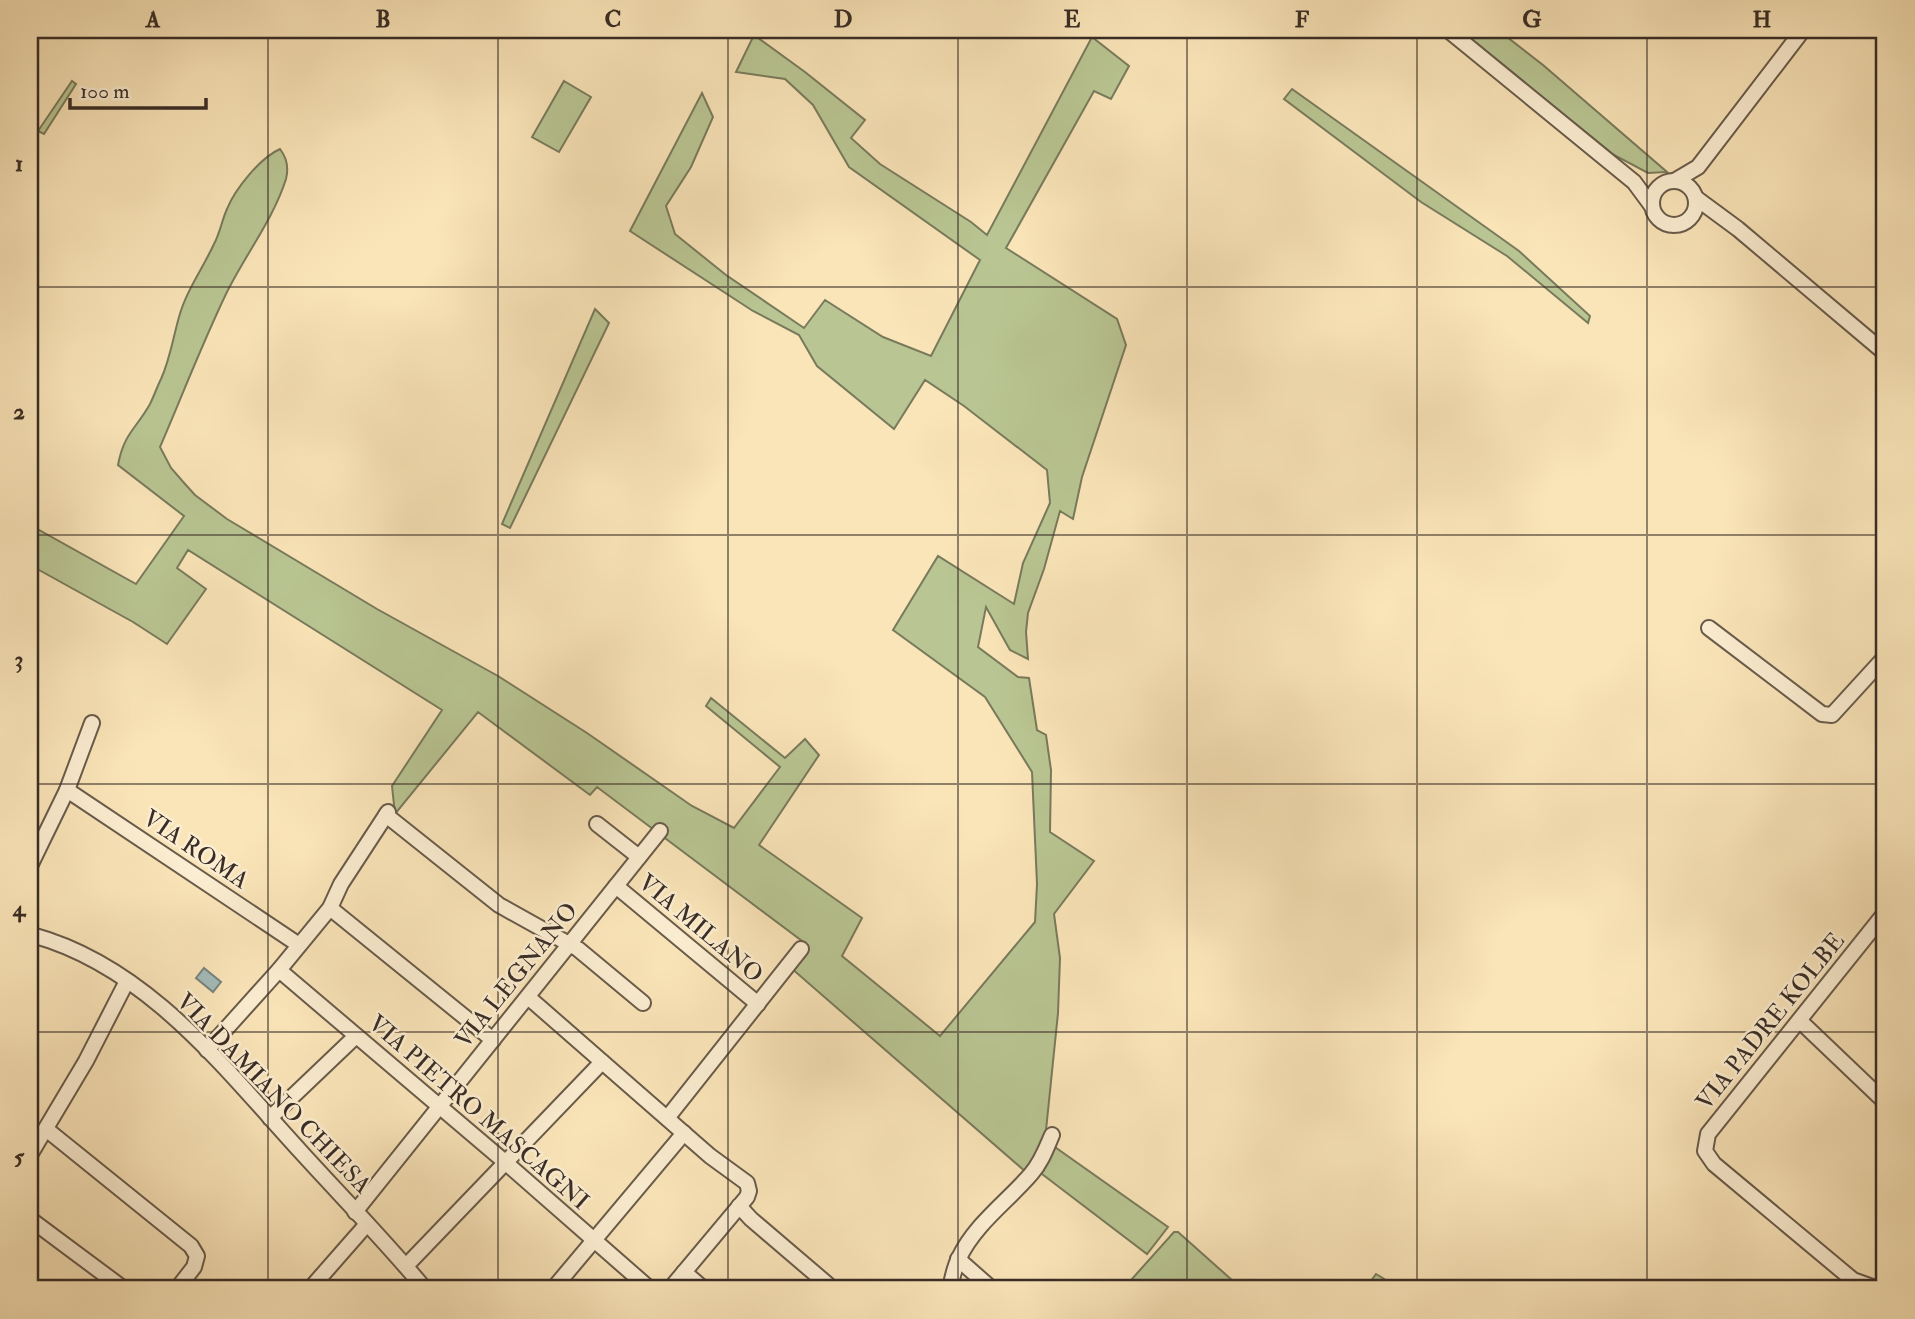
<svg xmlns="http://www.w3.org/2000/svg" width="1915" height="1319" font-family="'IM FELL Double Pica',serif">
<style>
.green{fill:#b9c693;stroke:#797a5c;stroke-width:2}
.water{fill:#a3bcba;stroke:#79837f;stroke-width:2}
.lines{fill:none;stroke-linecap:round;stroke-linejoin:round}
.minor-casing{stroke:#695b4b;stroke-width:18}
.minor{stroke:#fceed2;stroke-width:14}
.grid{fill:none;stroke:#392d26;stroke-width:2;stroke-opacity:0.55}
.labels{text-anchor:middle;stroke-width:5;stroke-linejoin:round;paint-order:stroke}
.street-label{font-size:24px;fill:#392d26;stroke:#fceed2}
.neatline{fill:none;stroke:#392d26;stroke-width:2.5}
.grid-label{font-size:23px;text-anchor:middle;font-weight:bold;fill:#392d26}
</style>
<rect width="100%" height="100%" fill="#fae5b9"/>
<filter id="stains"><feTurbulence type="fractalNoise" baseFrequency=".00286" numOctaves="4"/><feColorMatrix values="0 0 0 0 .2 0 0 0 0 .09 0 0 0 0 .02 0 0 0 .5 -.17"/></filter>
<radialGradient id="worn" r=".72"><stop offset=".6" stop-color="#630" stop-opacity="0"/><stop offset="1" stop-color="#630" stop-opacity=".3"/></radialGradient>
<!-- green -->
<g class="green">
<path d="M 1460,30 L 1498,30 L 1543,65 L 1667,172 L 1648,173 L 1614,155 Z"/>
<path d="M 754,35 L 805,72 L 865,120 L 851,138 L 880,164 L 971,222 L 987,235 L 1092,37 L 1129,66 L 1111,99 L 1094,91 L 1006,248 L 1117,319 L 1126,345 L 1082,477 L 1073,519 L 1060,511 L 1044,569 L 1028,613 L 1026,632 L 1028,659 L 1010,650 L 986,607 L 978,647 L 1018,677 L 1029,678 L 1037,730 L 1046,735 L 1051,770 L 1050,832 L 1094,861 L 1054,914 L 1060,958 L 1058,1013 L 1045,1140 L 1168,1227 L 1147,1254 L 1038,1171 L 1027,1173 L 791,968 L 797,961 L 802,941 L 597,787 L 590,795 L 478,712 L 395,814 L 392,786 L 442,710 L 188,550 L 177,568 L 206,589 L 167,644 L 133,622 L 30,565 L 30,525 L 136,584 L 184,516 L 118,465 C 124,433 136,429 150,404 C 154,396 157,387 161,379 C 170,359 173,338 179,317 C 186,291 203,268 214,244 C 220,233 222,220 227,209 C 235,189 260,158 280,149 C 287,158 289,167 286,179 C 273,220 245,255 226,294 C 202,344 182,396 160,447 L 171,468 L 185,484 L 195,495 L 227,519 L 377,609 L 498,676 L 587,733 L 692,806 L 734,828 L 780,767 L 706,706 L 711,698 L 785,758 L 805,739 L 819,755 L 759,845 L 862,918 L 842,956 L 940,1036 L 1035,922 L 1037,884 L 1032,772 L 985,697 L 893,630 L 938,556 L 1014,604 L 1023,563 L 1050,503 L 1047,470 L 964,406 L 925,380 L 894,429 L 817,366 L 799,335 L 753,311 L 630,231 L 702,93 L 713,117 L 691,167 L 666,206 L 675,234 L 726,275 L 804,328 L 825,300 L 883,337 L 931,356 L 980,260 L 849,167 L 813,105 L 785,79 L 736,72 Z"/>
<path d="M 72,81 L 76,84 L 44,134 L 38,131 Z"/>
<path d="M 564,81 L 591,97 L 559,152 L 532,137 Z"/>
<path d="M 1292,89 L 1519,251 L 1590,316 L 1588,323 L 1507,256 L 1421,202 L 1284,99 Z"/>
<path d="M 595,309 L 609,323 L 510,528 L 502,524 Z"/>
<path d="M 1174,1232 L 1178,1232 L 1242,1289 L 1123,1289 Z"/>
<path d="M 1376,1274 L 1401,1289 L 1365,1289 Z"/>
</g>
<!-- water -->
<path class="water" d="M 204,968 L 221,982 L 213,992 L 196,978 Z"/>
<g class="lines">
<!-- minor casing -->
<g class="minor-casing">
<g id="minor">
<path d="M 1448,30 L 1634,182 L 1651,205"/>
<path d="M 1676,180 L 1698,167 L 1803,30"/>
<circle cx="1674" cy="203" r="22"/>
<path d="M 1696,198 L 1738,229 L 1885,353"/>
<path d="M 1709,628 L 1822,714 L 1832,715 L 1885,657"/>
<path d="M 67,790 L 299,945"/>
<path d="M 386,815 L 499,905 L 578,949 L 643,1003"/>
<path d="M 597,824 L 639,857"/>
<path d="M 30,866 L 67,790 L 92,723"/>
<path d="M 616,886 L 758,1004"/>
<path d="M 330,908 L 493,1040"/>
<path d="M 32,935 C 147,966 224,1068 301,1152 C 342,1197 386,1242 425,1289"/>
<path d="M 279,970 L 505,1162 L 650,1289"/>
<path d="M 528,997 L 710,1156 L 747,1183 L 749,1191 L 747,1197 L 670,1289"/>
<path d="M 1800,1021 L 1885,1102"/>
<path d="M 207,1050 L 279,970 L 330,908 L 341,884 L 388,812"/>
<path d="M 668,1117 L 801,949"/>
<path d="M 270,1118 L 356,1036"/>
<path d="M 46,1129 L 191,1246 L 197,1256 L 194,1267 L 177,1289"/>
<path d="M 30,1155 L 86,1061 L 127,981"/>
<path d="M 739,1206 L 751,1219 L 833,1289"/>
<path d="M 355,1212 L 660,831"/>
<path d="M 30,1219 L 124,1289"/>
<path d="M 958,1259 L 992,1289"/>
<path d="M 406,1266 L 602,1062"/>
<path d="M 684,1272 L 704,1289"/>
<path d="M 310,1289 L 367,1224"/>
<path d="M 553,1289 L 684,1133"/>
<path d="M 950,1289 C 952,1279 954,1268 959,1258 C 975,1224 1008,1201 1031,1174 C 1041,1163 1046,1149 1052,1135"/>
<path d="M 1878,1289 L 1853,1280 L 1714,1164 L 1705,1151 L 1708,1134 L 1885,913"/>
</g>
</g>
<!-- minor -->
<use href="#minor" class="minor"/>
</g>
<!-- grid -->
<path class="grid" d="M 268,30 L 268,1289M 498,30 L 498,1289M 728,30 L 728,1289M 958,30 L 958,1289M 1187,30 L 1187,1289M 1417,30 L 1417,1289M 1647,30 L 1647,1289M 30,287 L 1885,287M 30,535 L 1885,535M 30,784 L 1885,784M 30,1032 L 1885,1032"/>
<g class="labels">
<!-- street labels -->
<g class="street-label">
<text transform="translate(196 849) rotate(34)" y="8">VIA ROMA</text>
<text transform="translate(701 928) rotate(40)" y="8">VIA MILANO</text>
<text transform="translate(516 975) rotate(-51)" y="8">VIA LEGNANO</text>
<text transform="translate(1770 1021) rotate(-51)" y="8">VIA PADRE KOLBE</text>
<text transform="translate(274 1093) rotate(46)" y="8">VIA DAMIANO CHIESA</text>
<text transform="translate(479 1112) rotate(41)" y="8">VIA PIETRO MASCAGNI</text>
</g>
</g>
<!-- margin -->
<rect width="1915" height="1319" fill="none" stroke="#fae5b9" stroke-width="77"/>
<!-- scale -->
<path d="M70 98v10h136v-10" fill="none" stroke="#392d26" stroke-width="3.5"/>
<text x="80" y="98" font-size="21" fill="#392d26" stroke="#fceed2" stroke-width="5" paint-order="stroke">100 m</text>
<rect x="38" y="38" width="1838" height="1242" class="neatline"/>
<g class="grid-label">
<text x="153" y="27">A</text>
<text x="383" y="27">B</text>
<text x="613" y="27">C</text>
<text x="843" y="27">D</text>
<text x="1072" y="27">E</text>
<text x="1302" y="27">F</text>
<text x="1532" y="27">G</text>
<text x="1762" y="27">H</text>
<text x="19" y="171">1</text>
<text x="19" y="419">2</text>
<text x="19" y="667">3</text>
<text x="19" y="916">4</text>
<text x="19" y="1164">5</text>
</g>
<rect width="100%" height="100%" filter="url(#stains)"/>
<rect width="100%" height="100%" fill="url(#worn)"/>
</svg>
